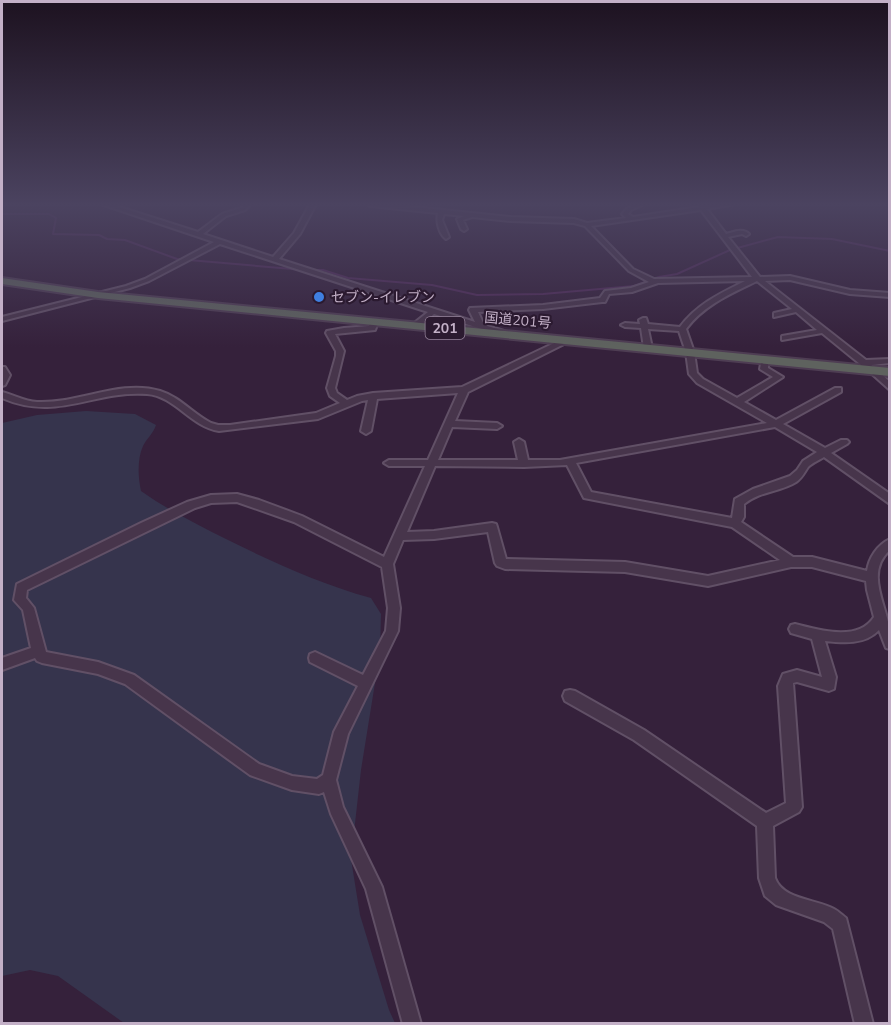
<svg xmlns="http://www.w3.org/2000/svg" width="891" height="1025" font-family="'Nunito Sans','Noto Sans JP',sans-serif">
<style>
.green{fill:#36344d}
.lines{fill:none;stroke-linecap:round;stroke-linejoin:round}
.stream{stroke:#502d59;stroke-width:2}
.minor-casing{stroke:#615066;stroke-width:4}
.trunk-casing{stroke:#4e3d53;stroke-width:4}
.minor{fill:#47354b;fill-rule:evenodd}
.trunk{fill:#5e625e;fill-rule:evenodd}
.shop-dot{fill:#3f7fe0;stroke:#2b1a30;stroke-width:2}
.labels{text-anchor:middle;stroke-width:4.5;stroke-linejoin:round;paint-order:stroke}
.far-poi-label{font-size:14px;fill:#c3b0c7;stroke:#2b1a30;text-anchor:start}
.far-street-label{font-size:14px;fill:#c3b0c7;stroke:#2b1a30}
.shield{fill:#2b1a30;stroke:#95839a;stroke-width:1.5}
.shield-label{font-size:14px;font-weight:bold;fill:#c3b0c7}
</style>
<rect width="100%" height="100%" fill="#35213b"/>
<!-- green -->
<path class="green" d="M 86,411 L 135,414 L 156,425 C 153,434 147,438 143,446 C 137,459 138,478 141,491 C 168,510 196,524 226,539 C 272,562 321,584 371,598 L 381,614 L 380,652 L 361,770 L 351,859 L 360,915 L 389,1010 L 395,1023 L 124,1023 L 58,976 L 30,970 L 2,976 L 2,423 L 37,415 Z"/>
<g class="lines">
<!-- stream -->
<g class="stream">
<path d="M 2,214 L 49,214 L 56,218 L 53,234 L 99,235 L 107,239 L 125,240 L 177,259 L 304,270"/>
<path d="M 312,270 L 323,270 L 348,278 L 432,285 L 477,295 L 543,294 L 634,286 L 659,277 L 677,274 L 730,250 L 778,237 L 832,239 L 890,251"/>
</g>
<!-- minor casing -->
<g class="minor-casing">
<g id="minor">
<path d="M 101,204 L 110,204 L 198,232 L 222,214 L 241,208 L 245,204 L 251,204 L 245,210 L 226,216 L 203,234 L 273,257 L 294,233 L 310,204 L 316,204 L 300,234 L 279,259 L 475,322 L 469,310 L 470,308 L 543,305 L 600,298 L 605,291 L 631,288 L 649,282 L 629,271 L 585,226 L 574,223 L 511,221 L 472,217 L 463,220 L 467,229 L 464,231 L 461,229 L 457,219 L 464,216 L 444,214 L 442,220 L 449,237 L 446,239 C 439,234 436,221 438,213 L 370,206 L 367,204 L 386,204 L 511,217 L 574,219 L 587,223 L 626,218 L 622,214 C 628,206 634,204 644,204 L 631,210 L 628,214 L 633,217 L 699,207 L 701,204 L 704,206 L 735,204 L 707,209 L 726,234 C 734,232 743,228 749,234 L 746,236 L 742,234 L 728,237 L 760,277 L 790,276 L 850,290 L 890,293 L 890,297 L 850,294 L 790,280 L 765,281 L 866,360 L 890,359 L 890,363 L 871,365 L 890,382 L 890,390 L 871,373 L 822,333 L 782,340 L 782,336 L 817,330 L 796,312 L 774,317 L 774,313 L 792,309 L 757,281 C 730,294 704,305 686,329 L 694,352 L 697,373 L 703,379 L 737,398 L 773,377 L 760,369 L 762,358 L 768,358 L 768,368 L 783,377 L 744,402 L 776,420 L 835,388 L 841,388 L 841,392 L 783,424 L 825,448 L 841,440 L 847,440 L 849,442 L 847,444 L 831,453 L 890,494 L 890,504 L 824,457 C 819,460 812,463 808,467 C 804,473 802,478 796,482 C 780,492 760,491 744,504 L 744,517 L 741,522 L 793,557 L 812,557 L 867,571 C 869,558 877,545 890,539 L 890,550 C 866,571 884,601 889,626 C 891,633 890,642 890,649 L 886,648 L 879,630 C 865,645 843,643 825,641 L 836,677 L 834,689 L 829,691 L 797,682 L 793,683 L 802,807 L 799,812 L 773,826 L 775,878 C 783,900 816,899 834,909 C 838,911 842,915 846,918 L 873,1024 L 855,1024 L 833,929 L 824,922 L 776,905 L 765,896 L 759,878 L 757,826 L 634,740 L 565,701 L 563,696 L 565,691 L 570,690 L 575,691 L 644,730 L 766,813 L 786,803 L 778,686 L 783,674 L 797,670 L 822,677 L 812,639 L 791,633 L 789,629 L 791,625 L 795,624 C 819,630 858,642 874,617 L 867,590 L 866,581 L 812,567 L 791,567 L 708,586 L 625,572 L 505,569 L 497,566 L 495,563 L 488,532 L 434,539 L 403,540 L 393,564 L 400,608 L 398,631 L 348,734 L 336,780 L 343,807 L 382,887 L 421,1024 L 403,1024 L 366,889 L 331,814 L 324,792 L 319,794 L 292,790 L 250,775 L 125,684 L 98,674 L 42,663 L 37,661 L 35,658 L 2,670 L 2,658 L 31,648 L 23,610 L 14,600 L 17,584 L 141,523 L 187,502 L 211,495 L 237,494 L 259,500 L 302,516 L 384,557 L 425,466 L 389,466 L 384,463 L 389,460 L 428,460 L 458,393 L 377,399 L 371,431 L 366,434 L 361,431 L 368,400 L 362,401 L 318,419 L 219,431 C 191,427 175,396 147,394 C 93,390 57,422 2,398 L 2,392 C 14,395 24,401 37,402 C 78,404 120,379 160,391 C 180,397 193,414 211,423 L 218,425 L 230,425 L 316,413 L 340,403 L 330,396 L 327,388 L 336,356 L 336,351 L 326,333 L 327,331 L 344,328 L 369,326 L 371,320 L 374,320 L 378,322 L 375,330 L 335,334 L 344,351 L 335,388 L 337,393 L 347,400 L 357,396 L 373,393 L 462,387 L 565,338 L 568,338 L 568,342 L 468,392 L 455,421 L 497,423 L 502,426 L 497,429 L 452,427 L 438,460 L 518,460 L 514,442 L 519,439 L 524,442 L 528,460 L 560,460 L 767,423 L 697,383 L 689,374 L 686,352 L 679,331 L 648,329 L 652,348 L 648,350 L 644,348 L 641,328 L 625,327 L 621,325 L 625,323 L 640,324 L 639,320 L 643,318 L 646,318 L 648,324 L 680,327 C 697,304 721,293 745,281 L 658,283 L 632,292 L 609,294 L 605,302 L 602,302 L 543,309 L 478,312 L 484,325 L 504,331 L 504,335 L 501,335 L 434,314 L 419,328 L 413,328 L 413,324 L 428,312 L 220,244 L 149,281 L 130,288 L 2,321 L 2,317 L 126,286 L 145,279 L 214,242 ZM 701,210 L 752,277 L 654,279 L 633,269 L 591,226 ZM 775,427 L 817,452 L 803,461 L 797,470 L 790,476 L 753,489 L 735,499 L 732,518 L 591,492 L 576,463 ZM 567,465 L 584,498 L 732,527 L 780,560 L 708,576 L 625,562 L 506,559 L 497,527 L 496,524 L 492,523 L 434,531 L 407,532 L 435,466 L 524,467 ZM 237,502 L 294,522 L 382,567 L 388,608 L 386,631 L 363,675 L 315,652 L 310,654 L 309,658 L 310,662 L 358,686 L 334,732 L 323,775 L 317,779 L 292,776 L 259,764 L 134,675 L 98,662 L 46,652 L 34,608 L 26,598 L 27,590 L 195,508 L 211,503 Z"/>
<path d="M 2,367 L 5,367 L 10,375 L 5,385 L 2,386 Z"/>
</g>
</g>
<!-- trunk casing -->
<g class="trunk-casing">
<path id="trunk" d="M 2,278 L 98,292 L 890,368 L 890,376 L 98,298 L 2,284 Z"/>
</g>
<!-- minor -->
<use href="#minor" class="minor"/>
<!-- trunk -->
<use href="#trunk" class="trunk"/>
</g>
<!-- sky -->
<linearGradient id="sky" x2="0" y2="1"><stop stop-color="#1d1220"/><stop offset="0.59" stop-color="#4b4360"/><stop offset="1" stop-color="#4b4360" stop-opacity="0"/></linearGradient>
<rect width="891" height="347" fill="url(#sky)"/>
<!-- markers -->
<circle class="shop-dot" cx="319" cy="297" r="6"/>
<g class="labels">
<!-- far-poi labels -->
<g class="far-poi-label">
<text x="331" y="302">セブン-イレブン</text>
</g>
<!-- far-street labels -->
<g class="far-street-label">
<text transform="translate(518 320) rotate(5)" y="5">国道201号</text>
</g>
<!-- shield labels -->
<rect class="shield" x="425.5" y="317" width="39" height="22" rx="4.5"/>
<g class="shield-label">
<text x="445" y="333">201</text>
</g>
</g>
<!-- border -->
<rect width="891" height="1025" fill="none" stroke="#c3b0c7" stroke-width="6"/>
</svg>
